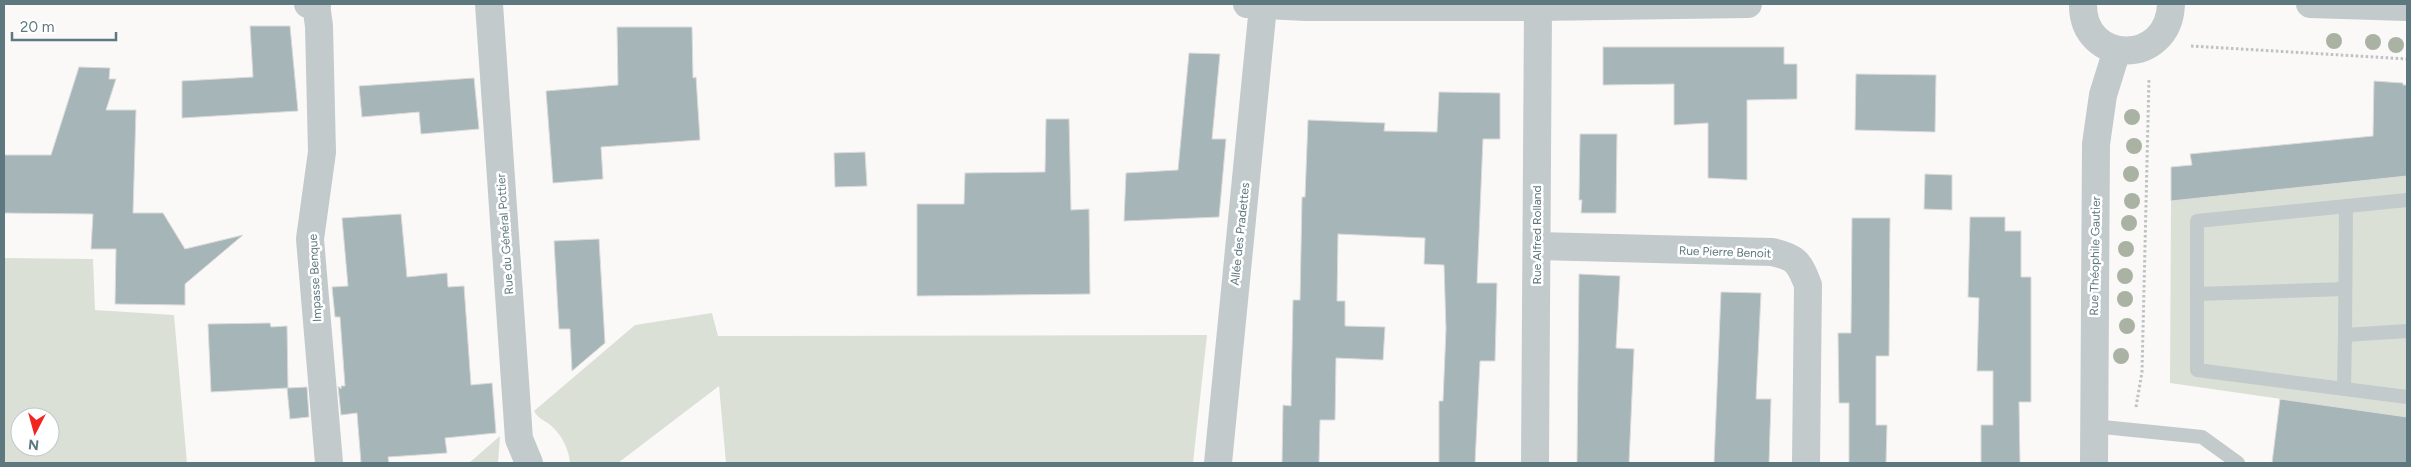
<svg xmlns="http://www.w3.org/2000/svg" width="2411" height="467" font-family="Figtree,sans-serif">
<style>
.green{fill:#dbe0d6;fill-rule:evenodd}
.building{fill:#a6b5b8;stroke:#dcdbd9}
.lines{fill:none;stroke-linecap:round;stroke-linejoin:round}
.path{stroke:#bdc2c4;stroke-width:3;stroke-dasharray:2.5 2.5;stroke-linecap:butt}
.service{stroke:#c2cacc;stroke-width:14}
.minor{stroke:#c2cacc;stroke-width:28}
.tertiary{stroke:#c2cacc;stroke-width:28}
.tree{fill:#a9b2a3}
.labels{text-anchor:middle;stroke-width:5;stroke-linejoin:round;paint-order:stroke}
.street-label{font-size:12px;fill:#5e787f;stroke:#fff}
</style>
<rect width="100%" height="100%" fill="#faf9f7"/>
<!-- green -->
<g class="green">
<path d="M 2407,176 L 2407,417 L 2170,383 L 2171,201 Z"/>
<path d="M 4,258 L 93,259 L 95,310 L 174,315 L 187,463 L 4,463 ZM 20,417 L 50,417 L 50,447 L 20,447 Z"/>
<path d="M 712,313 L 718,336 L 1207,335 L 1193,463 L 726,463 L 719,386 L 618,463 L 570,463 C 569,449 561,433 549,424 C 542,419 539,419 534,411 L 635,325 Z"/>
<path d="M 500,436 L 498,463 L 469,463 Z"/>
</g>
<!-- building -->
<g class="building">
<path d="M 250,26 L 290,26 L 298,111 L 182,118 L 182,81 L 253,77 Z"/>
<path d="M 617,27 L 692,27 L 693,78 L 696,77 L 700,140 L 601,147 L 603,179 L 553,183 L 546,91 L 618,85 Z"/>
<path d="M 1603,47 L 1784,47 L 1784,64 L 1797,64 L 1797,99 L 1747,100 L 1747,180 L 1708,178 L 1708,123 L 1674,125 L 1674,84 L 1603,85 Z"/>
<path d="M 1189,53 L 1220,54 L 1212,139 L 1226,139 L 1219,217 L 1124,221 L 1126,173 L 1178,170 Z"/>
<path d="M 79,67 L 110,68 L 109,79 L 116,79 L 106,110 L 136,110 L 133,213 L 163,213 L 185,249 L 243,235 L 185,284 L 185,305 L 115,304 L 116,249 L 91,249 L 93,214 L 4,213 L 4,155 L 51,155 Z"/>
<path d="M 1856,74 L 1936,75 L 1935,132 L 1855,130 Z"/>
<path d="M 474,78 L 479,129 L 421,134 L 419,112 L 362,117 L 359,86 Z"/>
<path d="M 2374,81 L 2403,83 L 2403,85 L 2407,85 L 2407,176 L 2171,201 L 2171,167 L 2192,165 L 2190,154 L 2373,136 Z"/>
<path d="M 1439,92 L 1500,93 L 1500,139 L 1483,139 L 1477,283 L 1497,283 L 1495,361 L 1480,361 L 1475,463 L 1439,463 L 1439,401 L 1443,401 L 1446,329 L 1444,265 L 1424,264 L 1425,238 L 1338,234 L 1337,301 L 1345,301 L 1345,326 L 1385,327 L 1383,360 L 1336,358 L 1335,420 L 1320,420 L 1319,463 L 1282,463 L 1283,405 L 1291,406 L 1293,300 L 1300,300 L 1302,197 L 1305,197 L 1308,120 L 1385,123 L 1384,131 L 1437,132 Z"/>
<path d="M 1046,119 L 1069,119 L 1071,210 L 1089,209 L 1090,294 L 917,296 L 917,204 L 964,204 L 965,173 L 1045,172 Z"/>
<path d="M 1580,134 L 1617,134 L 1616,213 L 1581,213 L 1582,200 L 1579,200 Z"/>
<path d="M 865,152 L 867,186 L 835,187 L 834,153 Z"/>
<path d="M 1925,174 L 1952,175 L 1952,210 L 1924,209 Z"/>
<path d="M 401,214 L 407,277 L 447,273 L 448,287 L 464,286 L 471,385 L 492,383 L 496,433 L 445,438 L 447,453 L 388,457 L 389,463 L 361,463 L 357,413 L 341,415 L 338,386 L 341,389 L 341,386 L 345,386 L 340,317 L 335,317 L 332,287 L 348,286 L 342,218 Z"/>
<path d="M 1970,217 L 2005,217 L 2005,231 L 2021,231 L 2021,277 L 2031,277 L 2031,402 L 2019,402 L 2020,463 L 1981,463 L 1981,425 L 1993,425 L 1993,371 L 1977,371 L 1979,298 L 1968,297 Z"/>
<path d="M 1852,218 L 1890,218 L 1889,356 L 1876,356 L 1876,425 L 1887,425 L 1886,463 L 1849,463 L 1849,403 L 1839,403 L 1838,333 L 1851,333 Z"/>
<path d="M 599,239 L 605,343 L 572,371 L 570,329 L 559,329 L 554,241 Z"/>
<path d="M 1579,274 L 1620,276 L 1616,348 L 1634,349 L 1629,463 L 1577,463 Z"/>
<path d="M 1721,292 L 1761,293 L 1756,399 L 1771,399 L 1769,463 L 1714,463 Z"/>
<path d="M 270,323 L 271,327 L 287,326 L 288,388 L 211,392 L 208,324 Z"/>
<path d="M 307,387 L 309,417 L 290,419 L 287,388 Z"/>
<path d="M 2280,399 L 2407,417 L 2407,463 L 2272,463 Z"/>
</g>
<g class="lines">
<!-- path -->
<g class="path">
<path d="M 2191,46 L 2407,59"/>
<path d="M 2136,407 L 2142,372 L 2149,79"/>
</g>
<!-- service -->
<g class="service">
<path d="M 2407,200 L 2197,221 L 2197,370 L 2407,397"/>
<path d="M 2197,294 L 2345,289"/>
<path d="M 2345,335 L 2346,206"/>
<path d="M 2344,389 L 2345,335 L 2407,331"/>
<path d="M 2093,426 L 2202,437 L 2238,463"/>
</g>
<!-- minor -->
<g class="minor">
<path d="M 316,4 L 319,26 L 322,152 L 310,239 L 329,463"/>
<path d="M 489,4 L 519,439 L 529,463"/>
<path d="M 1537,246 L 1772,252 C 1796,257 1799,262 1808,285 L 1806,463"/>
<path d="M 1218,463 L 1263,6"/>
<path d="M 1535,463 L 1538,7"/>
<path d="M 2094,463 L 2096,144 L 2103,95 L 2117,50"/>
</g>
<!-- tertiary -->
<g class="tertiary">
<path d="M 308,4 L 317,4"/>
<path d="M 1247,4 L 1306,7 L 1538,7 L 1748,4"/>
<path d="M 2083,4 C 2082,65 2169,67 2171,4"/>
<path d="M 2310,4 L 2407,7"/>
</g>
</g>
<!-- trees -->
<g class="tree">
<circle cx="2334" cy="41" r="8"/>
<circle cx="2373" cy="42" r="8"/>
<circle cx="2396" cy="45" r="8"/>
<circle cx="2132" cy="117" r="8"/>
<circle cx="2134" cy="146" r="8"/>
<circle cx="2131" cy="174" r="8"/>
<circle cx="2132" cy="201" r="8"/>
<circle cx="2129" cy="223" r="8"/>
<circle cx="2126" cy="249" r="8"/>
<circle cx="2125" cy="276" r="8"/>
<circle cx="2125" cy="299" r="8"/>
<circle cx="2127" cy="326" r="8"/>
<circle cx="2121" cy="356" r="8"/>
</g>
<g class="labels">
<!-- street labels -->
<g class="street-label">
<text transform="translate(505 234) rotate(-94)" y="4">Rue du Général Pottier</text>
<text transform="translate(1240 234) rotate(-84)" y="4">Allée des Pradettes</text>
<text transform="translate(1537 235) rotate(-90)" y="4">Rue Alfred Rolland</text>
<text transform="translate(1725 252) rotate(2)" y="4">Rue Pierre Benoit</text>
<text transform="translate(2095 256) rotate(-89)" y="4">Rue Théophile Gautier</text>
<text transform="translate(315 278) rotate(-93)" y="4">Impasse Benque</text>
</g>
</g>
<!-- border -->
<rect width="2411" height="467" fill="none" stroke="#5e787f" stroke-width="10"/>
<!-- north arrow -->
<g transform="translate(35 432) rotate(186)"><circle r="24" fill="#ffffff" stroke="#bfc9cc"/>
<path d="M0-4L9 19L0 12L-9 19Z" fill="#f3231f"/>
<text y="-8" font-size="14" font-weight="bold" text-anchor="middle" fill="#5e787f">N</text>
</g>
<!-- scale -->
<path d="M12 32v8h104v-8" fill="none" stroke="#5e787f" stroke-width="2.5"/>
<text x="20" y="32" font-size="15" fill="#5e787f" stroke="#ffffff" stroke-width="4" paint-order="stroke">20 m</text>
</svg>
